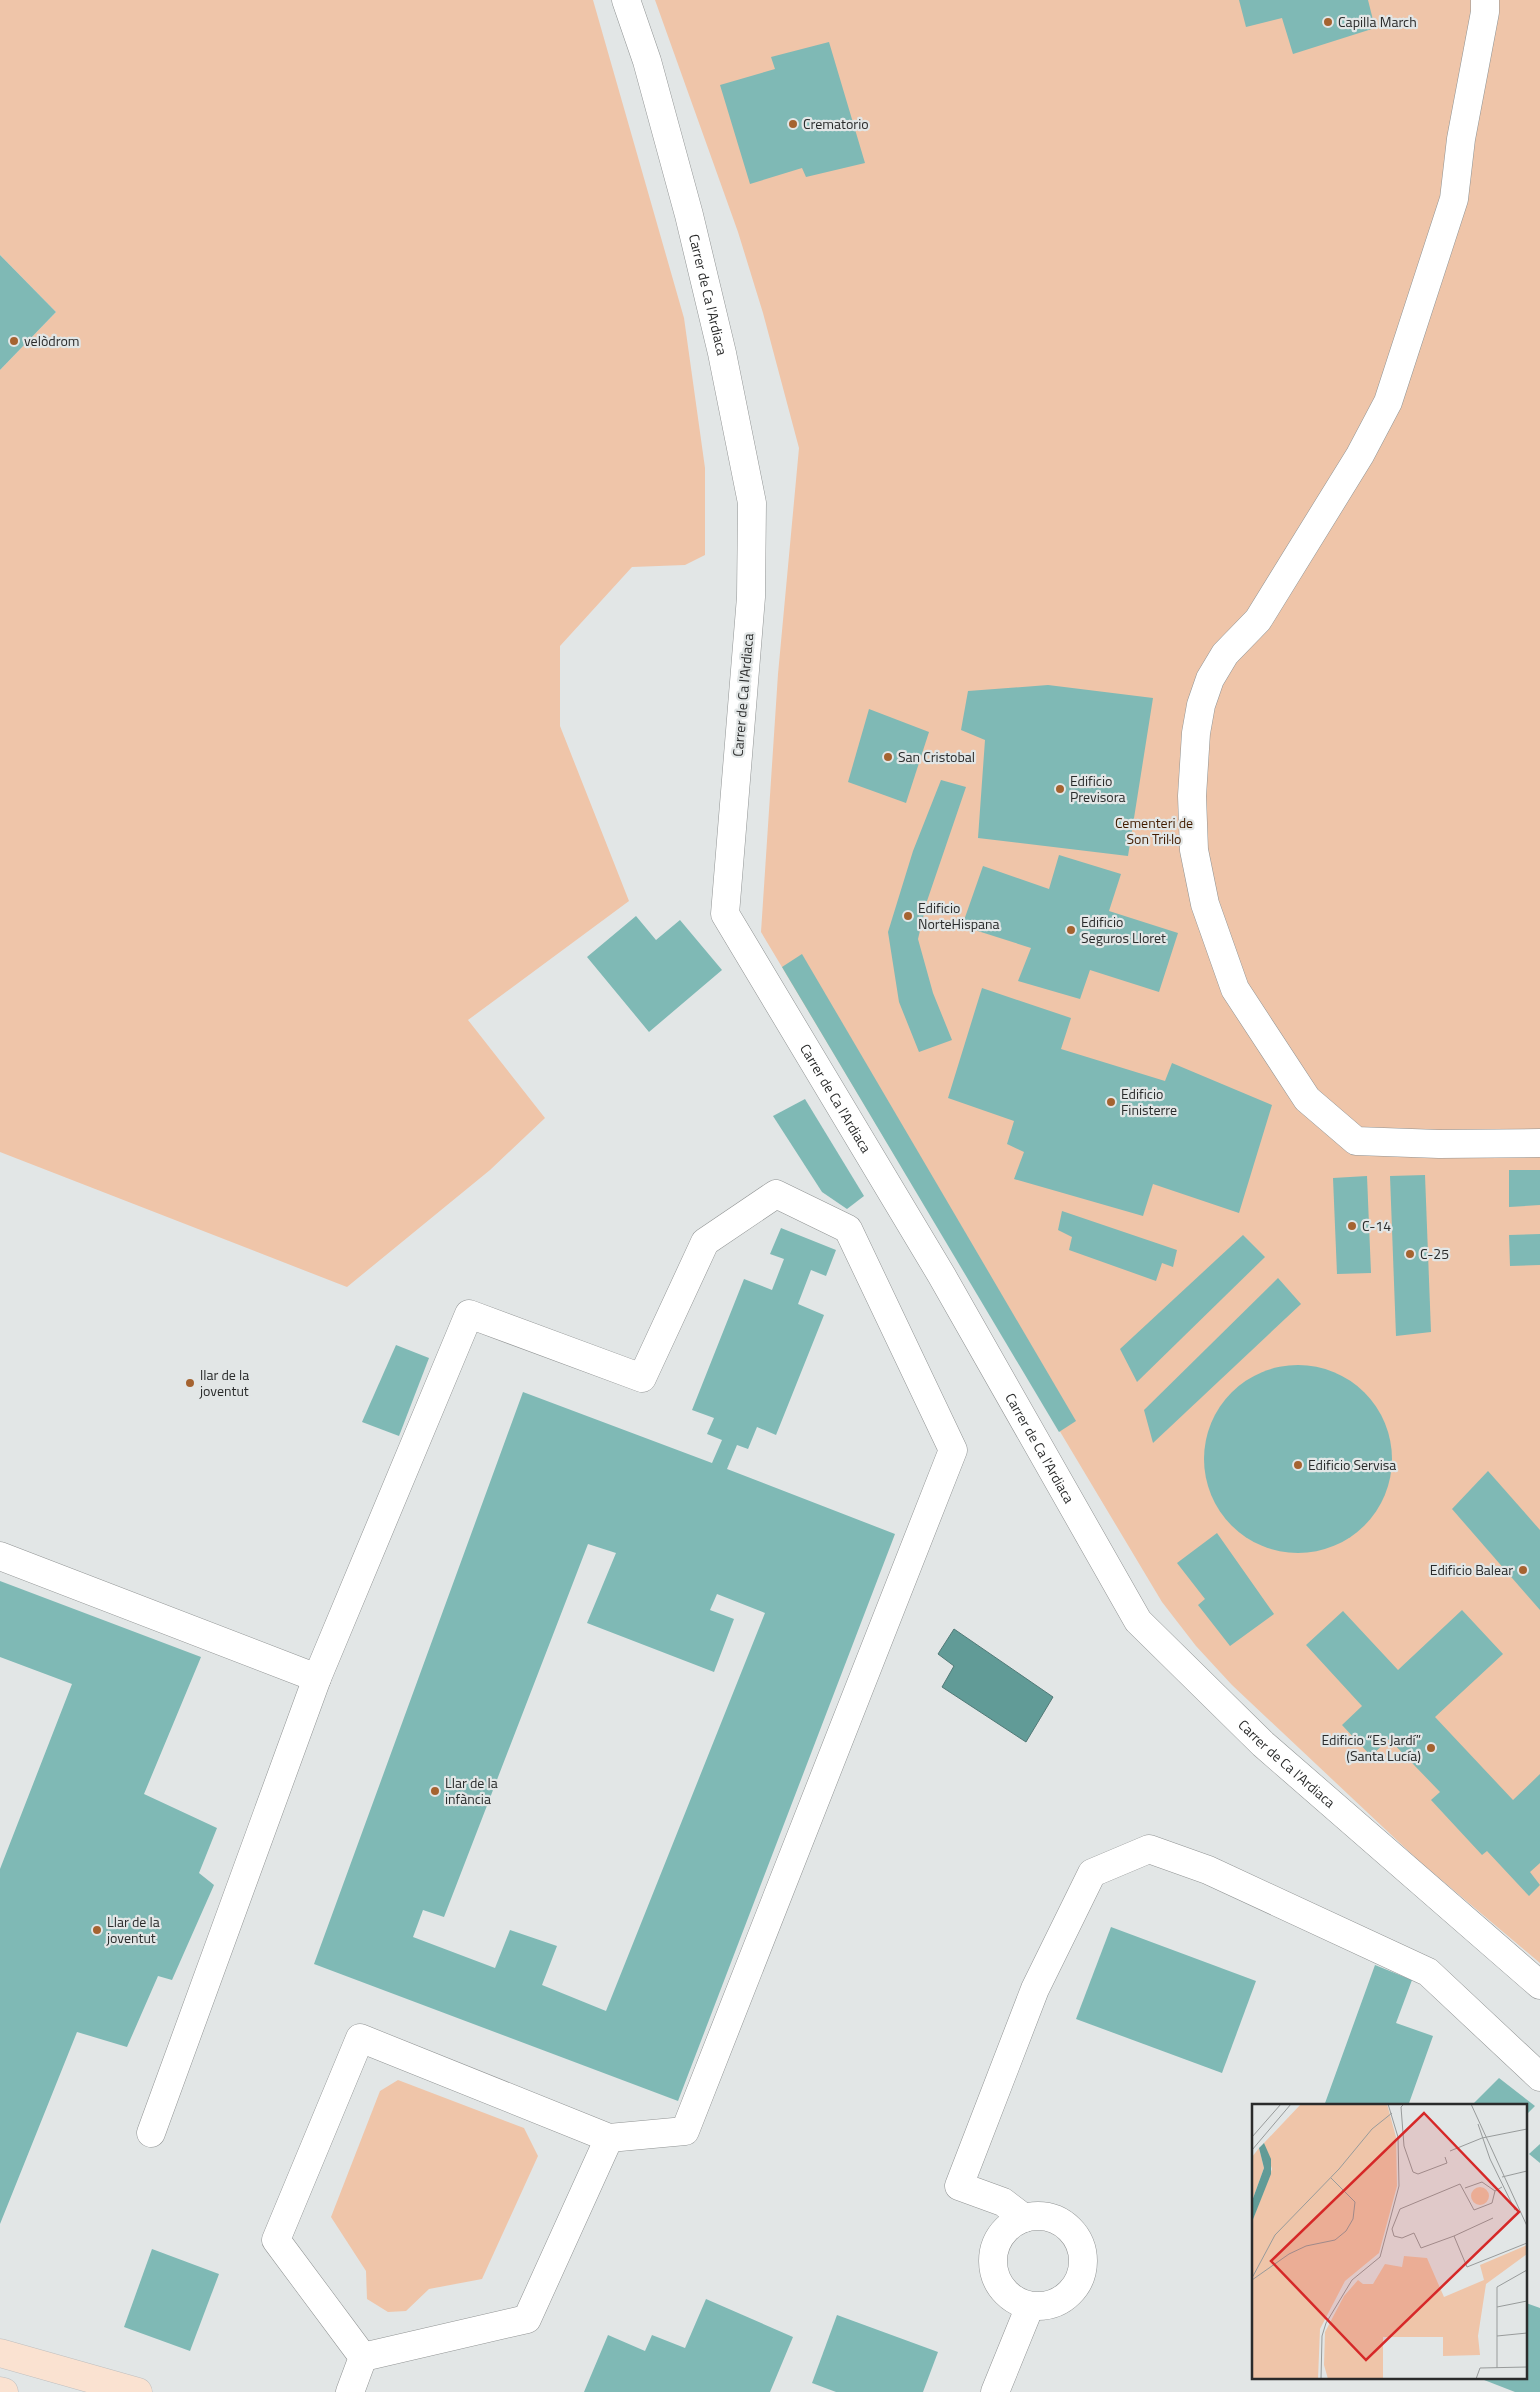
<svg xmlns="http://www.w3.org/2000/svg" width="1540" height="2392" font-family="'Titillium Web',sans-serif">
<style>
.green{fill:#efc5a9}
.water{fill:#619b97;stroke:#507977}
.building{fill:#7fb9b5;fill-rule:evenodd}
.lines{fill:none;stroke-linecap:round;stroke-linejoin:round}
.minor-casing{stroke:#919494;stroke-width:29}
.major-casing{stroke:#bfbfbf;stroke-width:29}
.minor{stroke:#fff;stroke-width:28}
.major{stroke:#fae2d1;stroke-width:28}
.poi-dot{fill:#a56330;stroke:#e2e6e6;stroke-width:2}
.labels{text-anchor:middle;stroke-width:4.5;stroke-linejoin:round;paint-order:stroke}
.poi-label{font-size:14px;fill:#2a2b2b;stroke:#e2e6e6;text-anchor:start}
.street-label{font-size:14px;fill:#2a2b2b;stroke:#e2e6e6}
.park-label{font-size:14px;fill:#431d00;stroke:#e2e6e6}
.inset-road{fill:none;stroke:#989b9b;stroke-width:1}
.view{fill:#d62828;fill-opacity:0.15;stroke:#d62828;stroke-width:2.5}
.inset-edge{fill:none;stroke:#2a2b2b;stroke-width:2.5}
</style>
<rect width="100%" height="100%" fill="#e2e6e6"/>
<!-- green -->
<g class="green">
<path d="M 0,0 L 593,0 L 684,318 L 705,468 L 705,555 L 685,565 L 632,567 L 560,646 L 560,726 L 629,901 L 468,1020 L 545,1118 L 490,1170 L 347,1287 L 0,1152 L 0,370 L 56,312 L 0,255 Z"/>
<path d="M 655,0 L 1540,0 L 1540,1963 L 1419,1861 L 1232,1685 L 1196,1646 L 1162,1602 L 761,932 L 778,674 L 799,448 L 763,313 L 738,232 Z"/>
<path d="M 398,2080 L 524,2128 L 538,2156 L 482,2279 L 429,2289 L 406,2311 L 388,2312 L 367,2299 L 366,2271 L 331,2217 L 380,2091 Z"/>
</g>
<!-- water -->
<path class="water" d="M 954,1629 L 1053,1697 L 1026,1742 L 942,1687 L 954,1666 L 938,1654 Z"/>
<!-- building -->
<g class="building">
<path d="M 1239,0 L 1368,0 L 1375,28 L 1293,54 L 1282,18 L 1246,27 Z"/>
<path d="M 829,42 L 865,163 L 806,177 L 802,168 L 750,184 L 720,85 L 775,69 L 771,57 Z"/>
<path d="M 0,255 L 56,312 L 0,370 Z"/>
<path d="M 1048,685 L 1153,698 L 1128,856 L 978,838 L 985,740 L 961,730 L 968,691 Z"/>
<path d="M 869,709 L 929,732 L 906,803 L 848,782 Z"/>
<path d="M 941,780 L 966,787 L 927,901 L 918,939 L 933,993 L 952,1040 L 919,1052 L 899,1002 L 888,932 L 913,851 Z"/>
<path d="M 1059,855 L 1121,874 L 1109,911 L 1178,933 L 1159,992 L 1090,970 L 1080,999 L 1018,981 L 1031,948 L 962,926 L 983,866 L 1049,889 Z"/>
<path d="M 636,916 L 656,940 L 680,920 L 722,970 L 649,1032 L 587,957 Z"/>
<path d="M 802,954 L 1076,1421 L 1059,1432 L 782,967 Z"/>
<path d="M 982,988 L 1071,1018 L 1061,1049 L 1165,1081 L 1172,1063 L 1272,1105 L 1239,1213 L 1153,1184 L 1143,1216 L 1014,1179 L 1024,1152 L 1007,1144 L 1014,1121 L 948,1098 Z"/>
<path d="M 805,1099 L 864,1196 L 847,1209 L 822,1192 L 773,1116 Z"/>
<path d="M 1509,1170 L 1540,1170 L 1540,1205 L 1509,1207 Z"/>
<path d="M 1425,1175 L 1431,1332 L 1396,1336 L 1390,1176 Z"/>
<path d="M 1367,1176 L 1371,1273 L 1337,1274 L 1333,1178 Z"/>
<path d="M 1062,1211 L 1177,1250 L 1173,1267 L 1162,1263 L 1156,1281 L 1069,1250 L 1072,1237 L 1058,1230 Z"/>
<path d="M 781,1228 L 836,1250 L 826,1276 L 811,1270 L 798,1304 L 824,1315 L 776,1435 L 757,1427 L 748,1449 L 737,1445 L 727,1469 L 895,1534 L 678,2101 L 314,1964 L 523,1392 L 712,1463 L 722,1440 L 707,1434 L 714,1418 L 692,1410 L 744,1279 L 772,1290 L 784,1259 L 770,1254 ZM 588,1544 L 616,1553 L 587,1623 L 714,1672 L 734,1619 L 710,1610 L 717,1594 L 765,1613 L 606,2011 L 542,1985 L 557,1946 L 510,1930 L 495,1968 L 413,1937 L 423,1910 L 444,1917 Z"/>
<path d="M 1540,1234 L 1540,1265 L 1510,1266 L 1509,1235 Z"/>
<path d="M 1243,1235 L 1265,1257 L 1137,1382 L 1120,1349 Z"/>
<path d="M 1278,1278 L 1301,1304 L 1153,1443 L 1144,1410 Z"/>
<path d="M 396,1345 L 429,1358 L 399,1436 L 362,1422 Z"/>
<circle cx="1298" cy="1459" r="94"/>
<path d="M 1488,1471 L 1540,1530 L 1540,1610 L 1452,1509 Z"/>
<path d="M 1217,1533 L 1274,1614 L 1230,1646 L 1198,1605 L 1205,1599 L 1177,1563 Z"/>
<path d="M 0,1581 L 201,1657 L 144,1794 L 217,1828 L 199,1873 L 214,1885 L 172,1980 L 158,1976 L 127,2047 L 77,2032 L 0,2224 L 0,1869 L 72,1684 L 0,1657 Z"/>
<path d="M 1462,1610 L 1503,1654 L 1435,1717 L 1513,1800 L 1540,1774 L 1540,1863 L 1530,1872 L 1540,1885 L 1529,1896 L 1487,1851 L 1482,1855 L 1431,1800 L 1440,1792 L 1389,1739 L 1371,1756 L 1342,1725 L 1362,1706 L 1306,1645 L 1343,1611 L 1398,1670 Z"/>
<path d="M 1111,1927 L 1256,1981 L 1222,2073 L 1076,2019 Z"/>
<path d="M 1375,1965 L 1412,1980 L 1396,2023 L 1433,2036 L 1408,2106 L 1324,2106 Z"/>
<path d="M 1499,2078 L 1535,2106 L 1526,2115 L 1526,2106 L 1471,2106 Z"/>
<path d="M 1540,2144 L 1540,2163 L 1529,2154 Z"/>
<path d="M 152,2249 L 219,2274 L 190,2351 L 124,2327 Z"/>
<path d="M 706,2299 L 793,2337 L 770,2392 L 584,2392 L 608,2335 L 645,2351 L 652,2335 L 685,2348 Z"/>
<path d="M 1526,2303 L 1540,2308 L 1540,2392 L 1515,2392 L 1479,2378 L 1526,2378 Z"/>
<path d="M 837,2315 L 938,2352 L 923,2392 L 836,2392 L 812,2383 Z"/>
</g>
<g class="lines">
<!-- minor casing -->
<g class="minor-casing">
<g id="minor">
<path id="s1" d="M 626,0 L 647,61 L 689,215 L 722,353 L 752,503 L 751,597 L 725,914 L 942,1276 L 1138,1621 L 1263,1744 L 1540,1985"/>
<path d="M 1485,0 L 1485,12 L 1461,139 L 1454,199 L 1388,402 L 1360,455 L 1258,620 L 1225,654 L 1210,679 L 1201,705 L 1196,733 L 1192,796 L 1194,850 L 1205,904 L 1235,989 L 1307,1099 L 1356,1141 L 1439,1144 L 1540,1143"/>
<path d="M 0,1556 L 317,1678 L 469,1314 L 642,1378 L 705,1242 L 776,1194 L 848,1229 L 953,1450 L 685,2131 L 609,2138 L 360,2038 L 276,2240 L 363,2357 L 350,2392"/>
<path d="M 151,2133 L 317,1678"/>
<circle cx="1038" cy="2261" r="45"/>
<path d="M 1024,2218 L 1003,2202 L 959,2186 L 1035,1989 L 1092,1873 L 1149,1849 L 1208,1870 L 1428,1972 L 1540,2077"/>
<path d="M 363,2357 L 527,2319 L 609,2138"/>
<path d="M 995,2392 L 1030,2306"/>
</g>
</g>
<!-- major casing -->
<g class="major-casing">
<g id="major">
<path d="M 0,2353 L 138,2392"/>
<path d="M 0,2391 L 4,2392"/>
</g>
</g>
<!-- minor -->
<use href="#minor" class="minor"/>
<!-- major -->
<use href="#major" class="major"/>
</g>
<!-- markers -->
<g class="poi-dot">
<circle cx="1328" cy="22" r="5"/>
<circle cx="793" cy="124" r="5"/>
<circle cx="14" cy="341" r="5"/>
<circle cx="888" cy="757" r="5"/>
<circle cx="1060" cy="789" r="5"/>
<circle cx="908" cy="916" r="5"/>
<circle cx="1071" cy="930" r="5"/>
<circle cx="1111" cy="1102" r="5"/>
<circle cx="1352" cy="1226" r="5"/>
<circle cx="1410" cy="1254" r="5"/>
<circle cx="190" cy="1383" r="5"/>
<circle cx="1298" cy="1465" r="5"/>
<circle cx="1523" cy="1570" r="5"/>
<circle cx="1431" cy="1748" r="5"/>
<circle cx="435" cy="1791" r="5"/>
<circle cx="97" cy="1930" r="5"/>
</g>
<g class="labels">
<!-- poi labels -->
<g class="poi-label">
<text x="1338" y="27">Capilla March</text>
<text x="803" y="129">Crematorio</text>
<text x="24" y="346">velòdrom</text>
<text x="898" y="762">San Cristobal</text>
<text x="1070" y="786">Edificio<tspan x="1070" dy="16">Previsora</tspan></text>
<text x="918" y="913">Edificio<tspan x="918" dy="16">NorteHispana</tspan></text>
<text x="1081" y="927">Edificio<tspan x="1081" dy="16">Seguros Lloret</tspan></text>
<text x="1121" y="1099">Edificio<tspan x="1121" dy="16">Finisterre</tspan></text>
<text x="1362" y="1231">C-14</text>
<text x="1420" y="1259">C-25</text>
<text x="200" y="1380">llar de la<tspan x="200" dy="16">joventut</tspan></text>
<text x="1308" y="1470">Edificio Servisa</text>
<text x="1513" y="1575" text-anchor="end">Edificio Balear</text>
<text x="1421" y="1745" text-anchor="end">Edificio “Es Jardí”<tspan x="1421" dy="16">(Santa Lucía)</tspan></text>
<text x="445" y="1788">Llar de la<tspan x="445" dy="16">infància</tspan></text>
<text x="107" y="1927">Llar de la<tspan x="107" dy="16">joventut</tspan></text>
</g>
<!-- street labels -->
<g class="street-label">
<text dy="5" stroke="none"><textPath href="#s1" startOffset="306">Carrer de Ca l'Ardiaca</textPath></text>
<text transform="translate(743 695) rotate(-85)" y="5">Carrer de Ca l'Ardiaca</text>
<text dy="5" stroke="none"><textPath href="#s1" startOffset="1146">Carrer de Ca l'Ardiaca</textPath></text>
<text dy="5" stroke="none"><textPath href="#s1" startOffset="1551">Carrer de Ca l'Ardiaca</textPath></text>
<text dy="5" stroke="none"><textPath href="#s1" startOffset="1956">Carrer de Ca l'Ardiaca</textPath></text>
</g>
<!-- park labels -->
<g class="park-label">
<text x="1154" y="828">Cementeri de<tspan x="1154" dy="16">Son Tril·lo</tspan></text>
</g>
</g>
<!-- overview -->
<g transform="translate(1252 2104)">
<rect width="275" height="275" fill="#e2e6e6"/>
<path d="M 49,0 L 135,0 L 144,33 L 145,82 L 127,149 L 93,177 L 68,225 L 66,275 L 0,275 L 0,118 L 20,65 L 12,39 ZM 7,44 L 12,64 L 0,97 L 0,53 ZM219 92a9 9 0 1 1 18 0a9 9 0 1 1-18 0ZM 275,141 L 275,150 L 234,180 L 226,232 L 228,251 L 191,252 L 191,233 L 131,233 L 131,275 L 76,275 L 72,261 L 73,228 L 92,192 L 106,176 L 111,180 L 121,180 L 133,160 L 150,163 L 152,152 L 175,154 L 192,193 L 232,176 L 228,161 Z" fill="#efc5a9"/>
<path d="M 12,39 L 19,55 L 19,70 L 0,118 L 0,97 L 12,64 L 7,44 Z" fill="#619b97"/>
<path class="inset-road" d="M 219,0 L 275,122M 151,1 L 149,3 L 152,42 L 161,68 L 166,70 L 195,59 L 193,53M 226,20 L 238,55 L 263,106M 0,33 L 29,0M 0,46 L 39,0M 198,47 L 230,34 L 275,25M 250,73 L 275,67M 250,83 L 243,87 L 240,99 L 222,106 L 208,80 L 148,105 L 140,125 L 142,132 L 150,134 L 162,129 L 169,144 L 202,132 L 215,163 L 275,139M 213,84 L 230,78 L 243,87M 202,132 L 241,114M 0,174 L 23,131 L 87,65 L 120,25 L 140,9M 0,176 L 37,150 L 54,142 L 83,136 L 94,127 L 101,115 L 103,98 L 79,74M 245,203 L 275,197M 0,223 L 0,272M 245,232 L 275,229M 245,264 L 245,183 L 275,166M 69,275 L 70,232 L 74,219 L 100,176 L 128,153 L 147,82 L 146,33 L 136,0M 224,275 L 228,264 L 275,263"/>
<path class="view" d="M 172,9 L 267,108 L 114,256 L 19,157 Z"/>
<rect width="275" height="275" class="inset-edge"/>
</g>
</svg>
